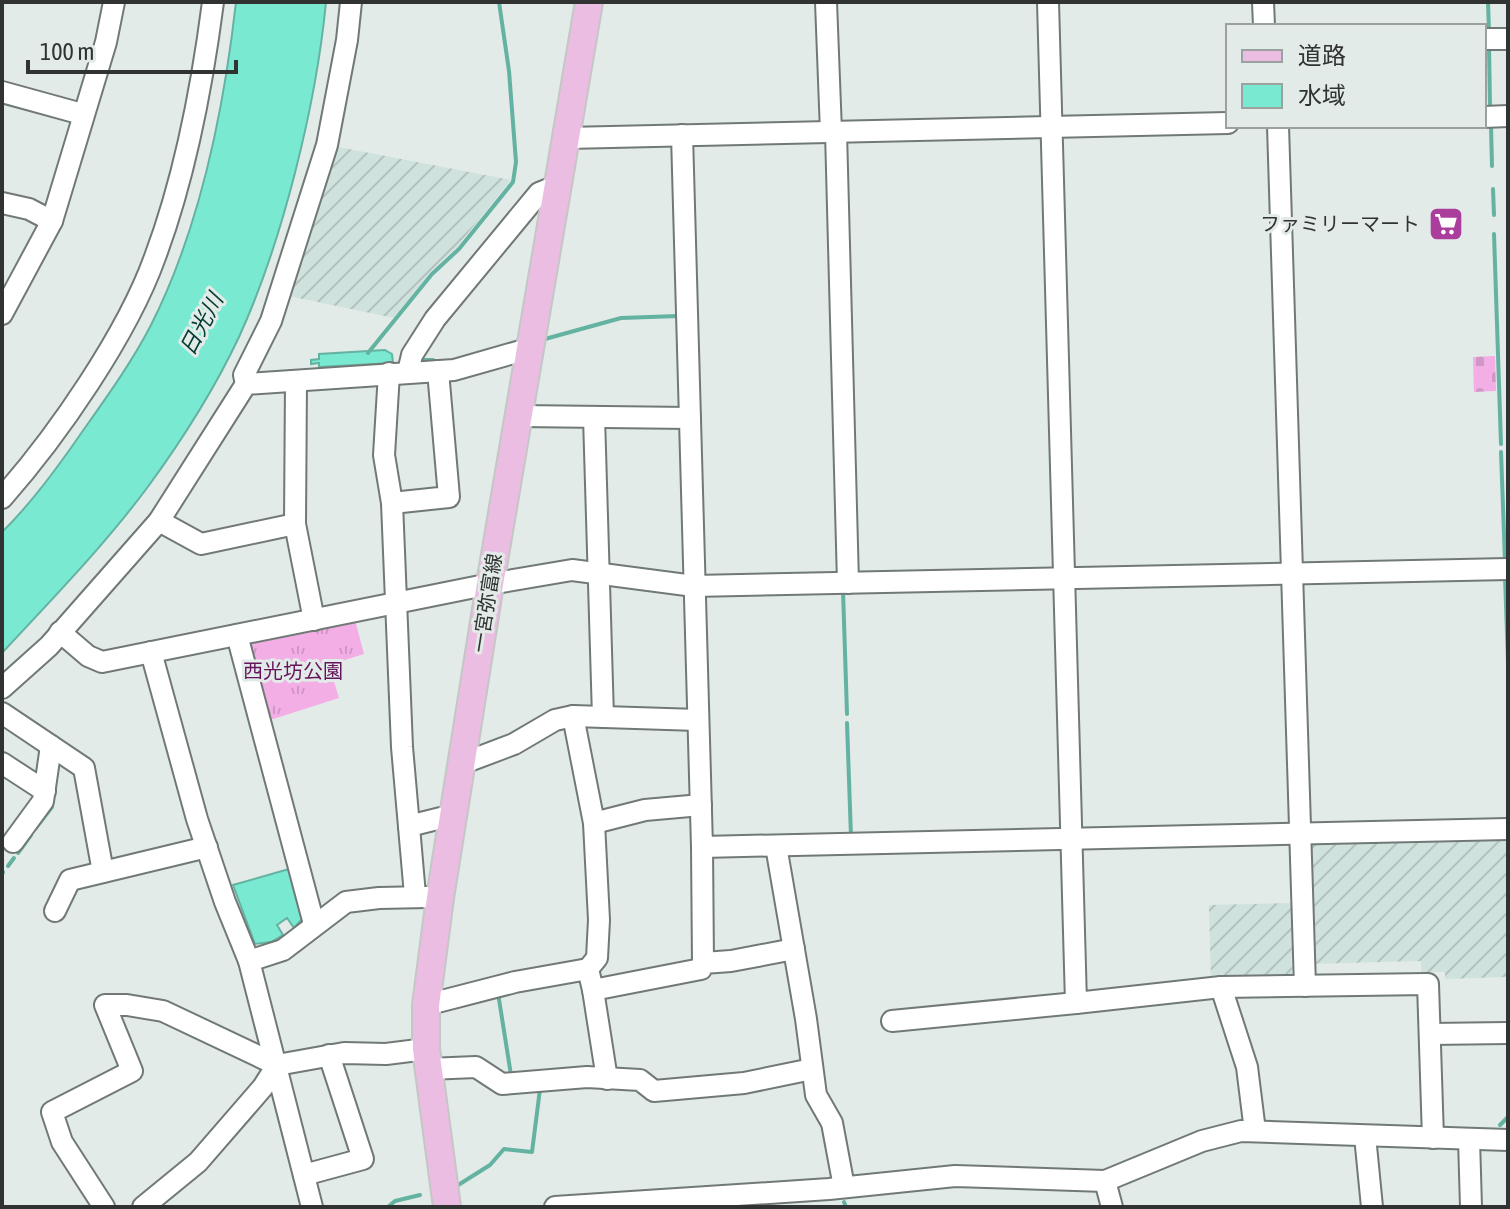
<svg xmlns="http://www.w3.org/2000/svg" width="1510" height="1209" font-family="'Asap Condensed','Noto Sans JP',sans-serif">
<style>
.industrial{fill:url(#industrial-furrows)}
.cemetery{fill:url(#cemetery-stones)}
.park{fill:url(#park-tufts)}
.water{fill:#7ae9d1;stroke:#64b2a1;stroke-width:2}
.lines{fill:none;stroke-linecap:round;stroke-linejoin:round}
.stream{stroke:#64b2a1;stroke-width:4}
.minor-casing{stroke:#717977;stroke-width:24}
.major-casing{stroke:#c5c6c6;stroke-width:30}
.minor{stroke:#fff;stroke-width:20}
.major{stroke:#ecbde3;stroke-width:26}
.labels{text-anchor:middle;stroke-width:6;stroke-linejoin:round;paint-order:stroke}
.poi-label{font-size:20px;fill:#303332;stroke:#e2ebe8;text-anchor:end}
.street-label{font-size:20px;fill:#303332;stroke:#e2ebe8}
.park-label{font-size:20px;fill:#65155b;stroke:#e2ebe8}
.water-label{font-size:22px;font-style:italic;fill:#043a31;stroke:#e2ebe8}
</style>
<defs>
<pattern id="industrial-furrows" width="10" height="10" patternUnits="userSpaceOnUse" patternTransform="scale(2)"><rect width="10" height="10" fill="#d0e2dd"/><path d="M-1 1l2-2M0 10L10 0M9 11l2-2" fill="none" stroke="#b3c2be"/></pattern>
<pattern id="cemetery-stones" width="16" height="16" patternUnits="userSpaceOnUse" patternTransform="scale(2)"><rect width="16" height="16" fill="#f2aee5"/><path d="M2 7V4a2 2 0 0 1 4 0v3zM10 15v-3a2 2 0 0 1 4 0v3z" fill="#d096c5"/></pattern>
<pattern id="park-tufts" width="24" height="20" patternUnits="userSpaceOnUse" patternTransform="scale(2)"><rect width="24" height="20" fill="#f2aee5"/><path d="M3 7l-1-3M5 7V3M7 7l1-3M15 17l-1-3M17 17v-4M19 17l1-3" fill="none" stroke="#d096c5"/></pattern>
</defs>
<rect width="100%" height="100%" fill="#e2ebe8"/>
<!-- industrial -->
<g class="industrial">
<path d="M 333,146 L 511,180 L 456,248 L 432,270 L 394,318 L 284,295 Z"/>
<path d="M 1508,833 L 1508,977 L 1445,979 L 1445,972 L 1421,972 L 1421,961 L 1308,964 L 1309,838 Z"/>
<path d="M 1291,903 L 1292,978 L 1211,982 L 1209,905 Z"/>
</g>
<!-- cemetery -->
<path class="cemetery" d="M 1495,356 L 1496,391 L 1474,392 L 1473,357 Z"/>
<!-- park -->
<path class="park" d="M 355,620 L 364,654 L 329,665 L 339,698 L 267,721 L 248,648 L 252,641 Z"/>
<!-- water -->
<g class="water">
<path d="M 236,2 L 326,2 C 316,106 282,243 239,337 C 215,388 180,443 147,488 C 103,547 52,599 2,653 L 2,532 C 32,503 58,467 82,432 C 106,398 132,362 151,325 C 200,228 224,109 236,2 Z"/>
<path d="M 385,350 L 392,354 L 393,363 L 319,367 L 319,363 L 311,364 L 311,360 L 319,359 L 319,354 Z"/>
<path d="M 289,869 L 303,918 L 294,928 L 287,918 L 277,925 L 283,935 L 271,942 L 255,944 L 233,885 Z"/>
</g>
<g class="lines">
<!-- stream -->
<g class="stream">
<path d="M 1488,2 L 1489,32"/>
<path d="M 1489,46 L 1490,106"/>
<path d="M 1491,126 L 1492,166"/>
<path d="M 1493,189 L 1494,215"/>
<path d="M 1494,234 L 1501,444"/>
<path d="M 545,339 L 621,318 L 678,316 L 679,320"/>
<path d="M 368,353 L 432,274 L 459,249 L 513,182 L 516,162 L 509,71 L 499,2"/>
<path d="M 422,360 L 433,360"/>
<path d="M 437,361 L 441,361"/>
<path d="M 1501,452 L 1505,561"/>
<path d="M 1505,576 L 1508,662"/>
<path d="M 843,591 L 847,714"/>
<path d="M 847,723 L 851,836"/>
<path d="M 35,829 L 52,807"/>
<path d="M 18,853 L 31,835"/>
<path d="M 8,866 L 14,858"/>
<path d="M 2,874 L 3,872"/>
<path d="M 498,993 L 511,1075"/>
<path d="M 1500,1125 L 1508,1117"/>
<path d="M 455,1187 L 490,1165 L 504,1149 L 532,1152 L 540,1089"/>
<path d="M 844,1202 L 846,1207"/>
<path d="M 388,1207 L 395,1201 L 420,1195"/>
</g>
<!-- minor casing -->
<g class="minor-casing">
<g id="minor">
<path d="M 826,2 L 831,132"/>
<path d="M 1048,2 L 1076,1003 L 1221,987 L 1428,984 L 1433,1138"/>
<path d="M 1263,2 L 1264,26"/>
<path d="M 1484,39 L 1508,39"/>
<path d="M 2,92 L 82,114"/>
<path d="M 1484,117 L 1508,116"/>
<path d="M 1278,126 L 1305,986"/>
<path d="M 836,132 L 848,583"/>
<path d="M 682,135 L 702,847 L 1508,829"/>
<path d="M 567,138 L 1228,123"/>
<path d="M 2,203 L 29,209 L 52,221"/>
<path d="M 2,314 L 52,221 L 106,42 L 114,2"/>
<path d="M 408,372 L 412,355 L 435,319 L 539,193 L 559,185"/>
<path d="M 389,373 L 384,455 L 392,503 L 402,747 L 415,895"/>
<path d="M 296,381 L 295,524 L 314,620"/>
<path d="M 246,384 L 244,375 L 271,321 L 327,145 L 347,40 L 351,2"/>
<path d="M 519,416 L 690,418"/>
<path d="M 594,417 L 603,717"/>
<path d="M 2,498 C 57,436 127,335 155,257 C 185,177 202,87 213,2"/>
<path d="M 392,503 L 449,497 L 438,371"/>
<path d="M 159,521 L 201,544 L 295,524"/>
<path d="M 60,632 L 88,656 L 102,662 L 490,584 L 572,570 L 694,586 L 1508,569"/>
<path d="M 237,635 L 314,924"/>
<path d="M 151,652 L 197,819 L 225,902 L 249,961 L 312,1207"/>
<path d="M 2,688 L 49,646 L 159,521 L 246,384 L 454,370 L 531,348"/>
<path d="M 2,713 L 84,768 L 103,872"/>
<path d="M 573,716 L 594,823 L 599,920 L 597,958 L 588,969 L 593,990 L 701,969 L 703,963 L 731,961 L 794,949"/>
<path d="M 2,763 L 45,791"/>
<path d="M 461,764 L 514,744 L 555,720 L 573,716 L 698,720"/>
<path d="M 594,823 L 645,810 L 701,805"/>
<path d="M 409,826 L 453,815"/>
<path d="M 13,842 L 43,801 L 51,746"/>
<path d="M 776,846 L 806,1019 L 816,1095 L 832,1123 L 844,1187"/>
<path d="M 702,847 L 703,963"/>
<path d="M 55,911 L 70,880 L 207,847"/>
<path d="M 249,961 L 283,950 L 346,902 L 379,898 L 427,897"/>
<path d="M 1221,987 L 1247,1067 L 1255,1131"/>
<path d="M 593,990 L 607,1079"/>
<path d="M 426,1005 L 515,982 L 588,969"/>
<path d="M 892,1021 L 1076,1003"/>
<path d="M 1430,1034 L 1508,1033"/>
<path d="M 428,1069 L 476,1067 L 502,1084 L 587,1077 L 640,1080 L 654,1091 L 744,1083 L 812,1069"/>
<path d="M 1365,1136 L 1372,1207"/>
<path d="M 1469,1139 L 1471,1207"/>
<path d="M 304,1175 L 363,1159 L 329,1055"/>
<path d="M 1105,1181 L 1112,1207"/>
<path d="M 104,1207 L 62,1142 L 52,1112 L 132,1071 L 105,1005 L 127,1005 L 163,1011 L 277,1065 L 344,1053 L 386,1054 L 426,1049"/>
<path d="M 143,1207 L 198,1162 L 263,1087 L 277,1065"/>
<path d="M 555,1207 L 829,1189 L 955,1176 L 1105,1181 L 1202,1141 L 1241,1131 L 1508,1140"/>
</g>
</g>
<!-- major casing -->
<g class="major-casing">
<path id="major" d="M 447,1207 L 426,1049 L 426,1005 L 440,898 L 490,584 L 589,2"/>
</g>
<!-- minor -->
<use href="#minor" class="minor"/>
<!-- major -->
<use href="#major" class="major"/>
</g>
<!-- icons -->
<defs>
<g id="supermarket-square" transform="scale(1.8)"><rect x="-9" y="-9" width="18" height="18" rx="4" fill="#ab3d9c" stroke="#e2ebe8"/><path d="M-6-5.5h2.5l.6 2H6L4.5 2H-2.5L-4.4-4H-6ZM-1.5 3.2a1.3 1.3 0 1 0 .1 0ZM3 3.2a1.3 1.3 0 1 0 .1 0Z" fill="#fff"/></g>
</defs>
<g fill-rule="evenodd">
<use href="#supermarket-square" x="1446" y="224"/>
</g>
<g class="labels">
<!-- poi labels -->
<g class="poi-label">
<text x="1420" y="231">ファミリーマート</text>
</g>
<!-- street labels -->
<g class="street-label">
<text transform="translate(487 603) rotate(-81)" y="7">一宮弥富線</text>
</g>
<!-- park labels -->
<g class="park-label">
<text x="293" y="678">西光坊公園</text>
</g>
<!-- water labels -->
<g class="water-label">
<text transform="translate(201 324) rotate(-62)" y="8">日光川</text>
</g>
</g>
<!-- border -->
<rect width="1510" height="1209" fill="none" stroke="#303332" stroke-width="8"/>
<!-- legend -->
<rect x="1226" y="24" width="260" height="104" fill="#e2ebe8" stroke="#9ba19f" stroke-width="2"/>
<rect x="1242" y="50" width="40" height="12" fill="#ecbde3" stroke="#9ba19f" stroke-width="2"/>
<text x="1298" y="64" font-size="24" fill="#303332">道路</text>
<rect x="1242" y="84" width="40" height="24" fill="#7ae9d1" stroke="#9ba19f" stroke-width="2"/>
<text x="1298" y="104" font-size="24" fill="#303332">水域</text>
<!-- scale -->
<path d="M28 60v12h208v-12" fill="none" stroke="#303332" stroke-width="4"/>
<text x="40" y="60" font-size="24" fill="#303332" stroke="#e2ebe8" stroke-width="6" paint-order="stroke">100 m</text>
</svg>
